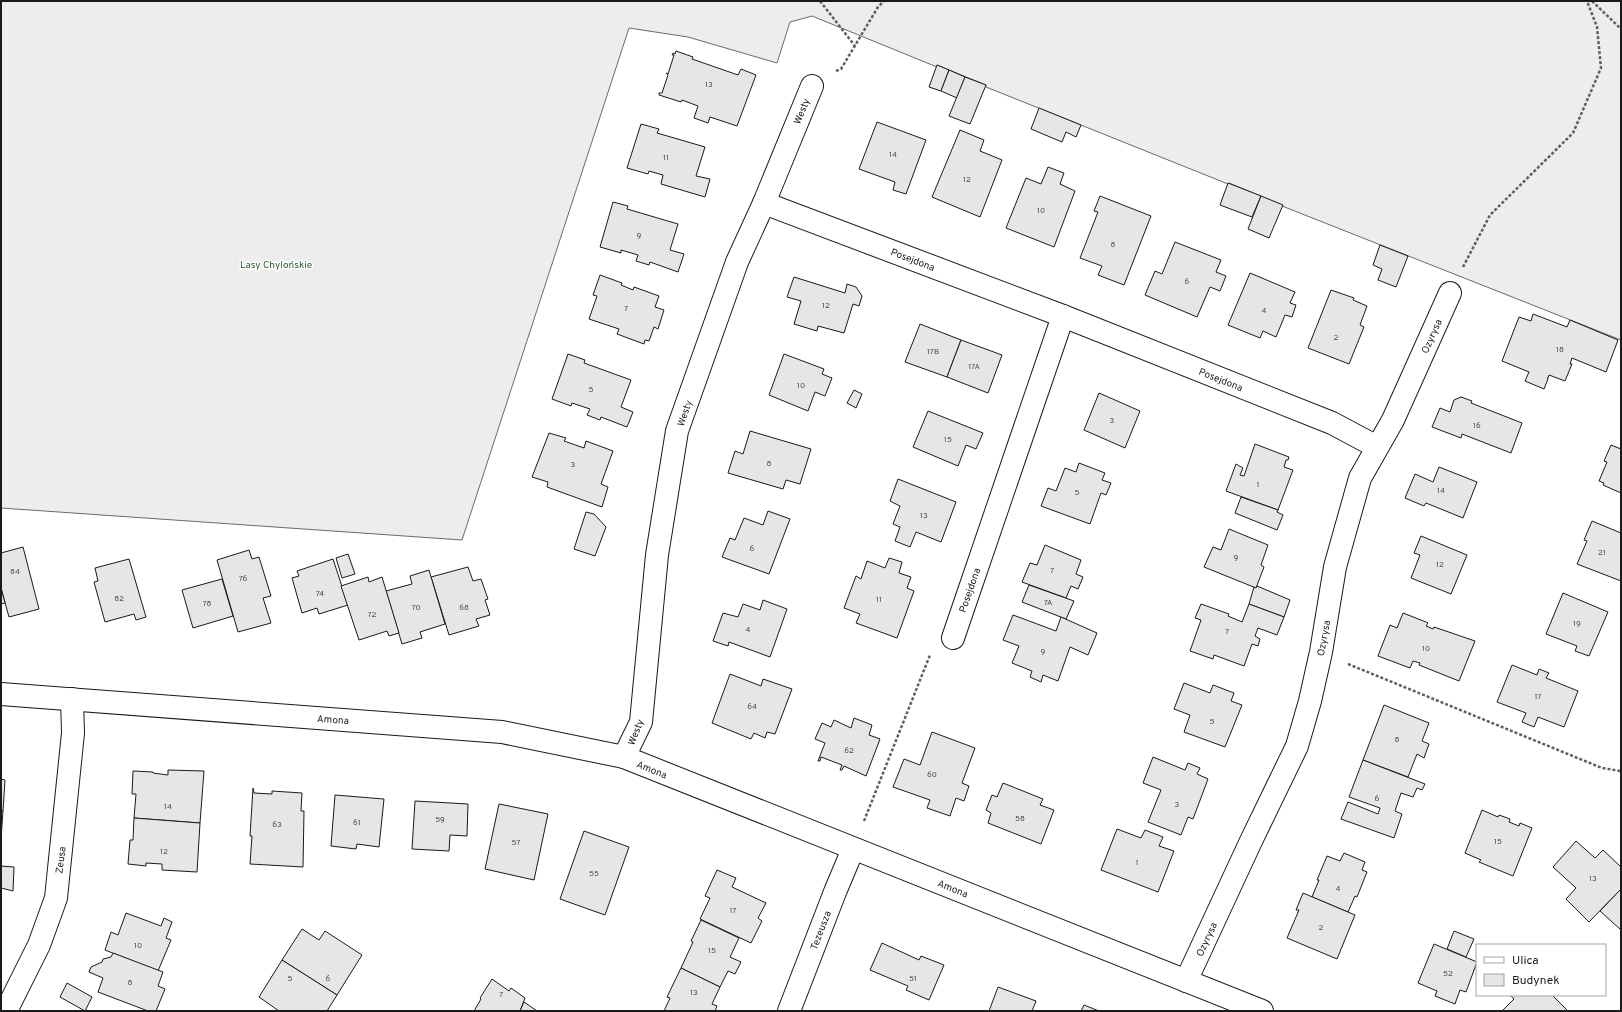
<svg xmlns="http://www.w3.org/2000/svg" width="1622" height="1012" font-family="Overpass,sans-serif">
<style>
.built{fill:#ededed;stroke:#6a6a6a}
.building{fill:#e6e6e6;stroke:#1a1a1a}
.lines{fill:none;stroke-linecap:round;stroke-linejoin:round}
.minor-casing{stroke:#1a1a1a;stroke-width:24}
.path{stroke:#5f5f5f;stroke-width:2.5;stroke-dasharray:3 2;stroke-linecap:butt}
.minor{stroke:#fff;stroke-width:22}
.labels{text-anchor:middle;stroke-width:3;stroke-linejoin:round;paint-order:stroke}
.number-label{font-size:8px;fill:#4d4d4d}
.street-label{font-size:10px;fill:#1a1a1a;stroke:#fff}
.park-label{font-size:10px;fill:#2b5a34;stroke:#fff}
</style>
<rect width="100%" height="100%" fill="#fff"/>
<!-- built -->
<path class="built" d="M 1,1 L 1621,1 L 1621,340 L 1282,206 L 1282,205 L 1229,183 L 1228,184 L 986,87 L 986,85 L 949,70 L 937,65 L 937,67 L 812,16 L 790,22 L 777,63 L 688,37 L 629,28 L 462,540 L 1,508 Z"/>
<!-- building -->
<g class="building">
<path d="M 676,51 L 693,57 L 692,59 L 738,75 L 741,69 L 756,75 L 737,126 L 710,117 L 708,123 L 694,118 L 698,106 L 682,100 L 681,102 L 659,95 L 659,93 L 662,93 L 668,75 L 666,73 L 668,74 L 674,55 L 672,55 L 673,53 L 675,54 Z"/>
<path d="M 937,65 L 949,70 L 941,91 L 929,87 Z"/>
<path d="M 949,70 L 965,77 L 957,98 L 941,91 Z"/>
<path d="M 965,77 L 986,85 L 970,124 L 949,116 Z"/>
<path d="M 1039,108 L 1081,125 L 1076,137 L 1066,132 L 1062,142 L 1031,129 Z"/>
<path d="M 877,122 L 926,140 L 906,194 L 893,190 L 895,182 L 859,169 Z"/>
<path d="M 641,124 L 659,129 L 657,133 L 705,147 L 696,176 L 710,179 L 705,197 L 661,184 L 663,175 L 649,171 L 648,174 L 627,168 Z"/>
<path d="M 960,130 L 984,140 L 980,151 L 1002,160 L 980,217 L 932,197 Z"/>
<path d="M 1048,167 L 1064,173 L 1060,184 L 1075,191 L 1054,247 L 1006,228 L 1026,178 L 1041,184 Z"/>
<path d="M 1228,183 L 1261,196 L 1252,217 L 1220,205 Z"/>
<path d="M 1100,196 L 1151,216 L 1124,285 L 1098,275 L 1102,266 L 1080,258 L 1098,212 L 1094,211 Z"/>
<path d="M 1261,196 L 1283,205 L 1269,238 L 1248,229 Z"/>
<path d="M 613,202 L 628,206 L 627,209 L 678,224 L 670,250 L 684,254 L 678,272 L 650,262 L 649,265 L 636,261 L 638,255 L 621,250 L 621,253 L 600,247 Z"/>
<path d="M 1175,242 L 1221,260 L 1216,272 L 1226,276 L 1220,291 L 1210,287 L 1197,317 L 1145,295 L 1155,271 L 1162,274 Z"/>
<path d="M 1380,245 L 1408,256 L 1396,287 L 1378,280 L 1382,269 L 1373,265 Z"/>
<path d="M 1250,273 L 1295,292 L 1290,303 L 1296,305 L 1292,317 L 1285,315 L 1276,337 L 1263,331 L 1260,338 L 1228,325 Z"/>
<path d="M 600,275 L 622,283 L 621,285 L 633,290 L 634,287 L 659,296 L 655,307 L 664,310 L 658,329 L 654,327 L 649,341 L 645,340 L 644,344 L 617,334 L 619,329 L 589,319 L 597,296 L 593,295 Z"/>
<path d="M 794,277 L 845,293 L 847,284 L 856,287 L 862,296 L 859,306 L 853,304 L 844,333 L 818,326 L 817,331 L 794,324 L 801,301 L 787,297 Z"/>
<path d="M 1331,290 L 1354,298 L 1353,300 L 1367,306 L 1360,325 L 1364,327 L 1349,364 L 1308,348 Z"/>
<path d="M 1533,314 L 1567,327 L 1570,320 L 1618,340 L 1606,372 L 1572,358 L 1570,364 L 1572,364 L 1565,381 L 1549,375 L 1548,378 L 1547,378 L 1548,379 L 1544,389 L 1525,381 L 1529,372 L 1502,361 L 1519,317 L 1531,321 Z"/>
<path d="M 920,324 L 961,340 L 947,377 L 905,362 Z"/>
<path d="M 961,340 L 1002,355 L 988,393 L 947,377 Z"/>
<path d="M 568,354 L 585,360 L 584,363 L 631,380 L 621,407 L 633,412 L 627,427 L 601,417 L 600,420 L 587,415 L 590,409 L 572,403 L 571,406 L 552,399 Z"/>
<path d="M 784,354 L 824,369 L 822,374 L 832,378 L 825,396 L 815,392 L 808,411 L 769,395 Z"/>
<path d="M 854,390 L 862,394 L 856,408 L 847,403 Z"/>
<path d="M 1099,393 L 1140,411 L 1125,448 L 1084,430 Z"/>
<path d="M 1461,397 L 1472,401 L 1471,403 L 1522,423 L 1511,453 L 1462,434 L 1461,438 L 1432,427 L 1440,408 L 1450,412 L 1454,400 Z"/>
<path d="M 928,411 L 983,433 L 976,449 L 966,445 L 958,466 L 913,447 Z"/>
<path d="M 750,431 L 811,449 L 800,484 L 786,480 L 783,489 L 728,473 L 735,451 L 743,454 Z"/>
<path d="M 549,433 L 566,438 L 564,441 L 584,448 L 586,441 L 613,451 L 601,484 L 608,487 L 602,507 L 547,487 L 548,482 L 532,477 Z"/>
<path d="M 1255,444 L 1289,457 L 1288,460 L 1286,460 L 1284,467 L 1293,470 L 1278,510 L 1226,491 L 1236,464 L 1243,468 L 1240,475 L 1244,476 Z"/>
<path d="M 1611,445 L 1621,449 L 1621,493 L 1603,485 L 1604,483 L 1599,481 L 1607,462 L 1604,461 Z"/>
<path d="M 1079,463 L 1105,473 L 1102,480 L 1111,483 L 1106,495 L 1101,493 L 1090,524 L 1041,506 L 1048,488 L 1056,491 L 1065,468 L 1076,472 Z"/>
<path d="M 1439,467 L 1477,482 L 1463,518 L 1426,503 L 1424,506 L 1405,498 L 1415,474 L 1433,482 Z"/>
<path d="M 898,479 L 956,502 L 941,542 L 916,532 L 910,547 L 895,541 L 900,527 L 893,524 L 900,506 L 890,501 Z"/>
<path d="M 1241,497 L 1278,510 L 1277,512 L 1283,515 L 1277,530 L 1235,513 Z"/>
<path d="M 768,511 L 790,519 L 769,574 L 722,557 L 730,538 L 735,540 L 744,518 L 763,525 Z"/>
<path d="M 586,512 L 594,514 L 606,527 L 595,556 L 574,549 Z"/>
<path d="M 1592,521 L 1621,533 L 1621,581 L 1577,564 L 1587,541 L 1584,540 Z"/>
<path d="M 1229,529 L 1268,545 L 1261,565 L 1264,567 L 1256,588 L 1204,567 L 1213,547 L 1221,550 Z"/>
<path d="M 1421,536 L 1467,555 L 1451,594 L 1411,578 L 1420,555 L 1414,553 Z"/>
<path d="M 1045,545 L 1081,560 L 1076,574 L 1083,577 L 1078,589 L 1071,586 L 1066,598 L 1022,582 L 1030,563 L 1037,565 Z"/>
<path d="M 23,547 L 39,609 L 9,617 L 1,588 L 1,553 Z"/>
<path d="M 249,550 L 252,559 L 259,557 L 271,596 L 263,598 L 271,623 L 238,632 L 217,560 Z"/>
<path d="M 348,554 L 355,574 L 342,578 L 336,558 Z"/>
<path d="M 889,558 L 902,562 L 899,573 L 911,577 L 907,588 L 914,591 L 897,638 L 856,623 L 860,614 L 844,608 L 856,576 L 861,579 L 867,561 L 885,568 Z"/>
<path d="M 129,559 L 146,617 L 136,620 L 134,614 L 105,622 L 94,582 L 98,581 L 95,568 Z"/>
<path d="M 333,559 L 348,605 L 319,614 L 317,608 L 302,613 L 292,578 L 299,576 L 297,571 Z"/>
<path d="M 468,567 L 473,581 L 481,579 L 488,599 L 485,600 L 490,615 L 476,619 L 479,626 L 449,635 L 431,577 Z"/>
<path d="M 429,570 L 445,624 L 420,632 L 422,638 L 402,644 L 386,591 L 412,584 L 410,576 Z"/>
<path d="M 368,577 L 369,582 L 382,577 L 399,633 L 389,636 L 387,631 L 359,640 L 341,586 Z"/>
<path d="M 222,579 L 233,616 L 193,628 L 182,590 Z"/>
<path d="M 1029,585 L 1074,601 L 1066,619 L 1022,602 Z"/>
<path d="M 1257,586 L 1290,600 L 1284,617 L 1249,604 L 1254,587 L 1256,588 Z"/>
<path d="M 1,588 L 5,603 L 1,604 Z"/>
<path d="M 1563,593 L 1608,612 L 1589,656 L 1575,651 L 1577,646 L 1546,634 Z"/>
<path d="M 763,600 L 787,609 L 770,657 L 729,642 L 728,646 L 713,641 L 723,613 L 738,617 L 743,604 L 760,610 Z"/>
<path d="M 1201,604 L 1229,614 L 1228,616 L 1242,622 L 1249,604 L 1284,617 L 1277,635 L 1258,628 L 1255,636 L 1260,639 L 1258,646 L 1252,644 L 1244,666 L 1214,655 L 1213,659 L 1190,651 L 1201,620 L 1195,618 Z"/>
<path d="M 1403,613 L 1426,622 L 1428,623 L 1426,626 L 1433,629 L 1434,627 L 1475,641 L 1459,681 L 1419,665 L 1420,663 L 1413,661 L 1410,668 L 1378,656 L 1390,625 L 1397,628 Z"/>
<path d="M 1013,615 L 1056,631 L 1061,617 L 1097,633 L 1088,655 L 1070,647 L 1058,681 L 1043,675 L 1041,682 L 1030,677 L 1032,671 L 1012,663 L 1019,646 L 1003,640 Z"/>
<path d="M 1512,665 L 1537,675 L 1539,669 L 1549,673 L 1546,678 L 1578,691 L 1564,727 L 1538,717 L 1534,727 L 1522,722 L 1526,713 L 1497,702 Z"/>
<path d="M 730,674 L 761,686 L 763,679 L 792,689 L 775,734 L 767,732 L 765,738 L 754,733 L 751,739 L 712,723 Z"/>
<path d="M 1184,683 L 1210,693 L 1213,685 L 1234,693 L 1231,701 L 1242,705 L 1225,747 L 1184,732 L 1190,715 L 1174,709 Z"/>
<path d="M 1384,705 L 1429,723 L 1422,741 L 1429,744 L 1424,758 L 1417,754 L 1408,777 L 1363,760 Z"/>
<path d="M 854,718 L 872,725 L 869,735 L 880,739 L 866,776 L 844,766 L 842,770 L 840,770 L 842,765 L 821,757 L 820,761 L 818,761 L 825,743 L 815,739 L 822,723 L 831,727 L 834,720 L 851,728 Z"/>
<path d="M 932,732 L 975,748 L 962,783 L 969,786 L 964,801 L 956,798 L 950,816 L 927,808 L 930,800 L 893,787 L 904,759 L 920,765 Z"/>
<path d="M 1153,757 L 1185,770 L 1188,763 L 1200,768 L 1197,774 L 1208,779 L 1193,819 L 1188,817 L 1181,835 L 1148,822 L 1161,790 L 1143,783 Z"/>
<path d="M 1363,760 L 1425,784 L 1422,790 L 1417,788 L 1413,797 L 1401,793 L 1395,811 L 1402,814 L 1394,838 L 1341,819 L 1348,802 L 1378,814 L 1380,808 L 1349,797 Z"/>
<path d="M 168,770 L 204,771 L 200,823 L 134,818 L 136,794 L 132,794 L 133,771 L 153,772 L 153,773 L 168,775 Z"/>
<path d="M 1,779 L 5,780 L 3,811 L 1,811 Z"/>
<path d="M 1003,783 L 1043,799 L 1040,805 L 1054,810 L 1041,844 L 988,823 L 991,813 L 986,810 L 992,795 L 997,797 Z"/>
<path d="M 253,788 L 254,793 L 272,794 L 272,791 L 302,793 L 301,811 L 304,811 L 303,867 L 250,864 L 252,836 L 250,836 Z"/>
<path d="M 335,795 L 384,799 L 379,847 L 357,844 L 356,849 L 331,846 Z"/>
<path d="M 415,801 L 468,804 L 467,836 L 450,835 L 449,851 L 412,849 Z"/>
<path d="M 499,804 L 548,814 L 534,880 L 485,869 Z"/>
<path d="M 1482,810 L 1498,817 L 1499,815 L 1510,819 L 1509,822 L 1519,826 L 1520,823 L 1532,828 L 1513,876 L 1479,862 L 1481,860 L 1465,853 Z"/>
<path d="M 1,811 L 3,811 L 1,839 Z"/>
<path d="M 134,818 L 200,823 L 197,872 L 162,870 L 162,864 L 146,863 L 146,866 L 128,864 L 130,840 L 133,840 Z"/>
<path d="M 1117,829 L 1141,838 L 1145,830 L 1163,837 L 1159,846 L 1174,851 L 1158,892 L 1101,870 Z"/>
<path d="M 584,831 L 629,847 L 605,915 L 560,899 Z"/>
<path d="M 1576,841 L 1595,858 L 1603,850 L 1621,867 L 1621,889 L 1589,922 L 1566,899 L 1576,888 L 1553,867 Z"/>
<path d="M 1344,853 L 1365,862 L 1362,870 L 1367,872 L 1357,897 L 1355,896 L 1348,912 L 1312,897 L 1319,880 L 1317,880 L 1327,856 L 1340,861 Z"/>
<path d="M 1,866 L 14,867 L 13,891 L 1,888 Z"/>
<path d="M 717,870 L 736,878 L 732,887 L 766,903 L 758,918 L 762,921 L 751,943 L 700,919 L 710,898 L 705,896 Z"/>
<path d="M 1621,889 L 1621,930 L 1600,911 Z"/>
<path d="M 1303,893 L 1355,915 L 1337,959 L 1287,938 L 1299,910 L 1296,910 Z"/>
<path d="M 126,913 L 161,926 L 164,918 L 172,922 L 166,938 L 171,940 L 158,971 L 105,950 L 111,932 L 118,935 Z"/>
<path d="M 701,920 L 739,938 L 730,957 L 741,962 L 735,974 L 728,971 L 720,987 L 681,968 L 693,942 L 691,941 Z"/>
<path d="M 302,929 L 319,940 L 325,931 L 362,955 L 337,995 L 282,960 Z"/>
<path d="M 1454,931 L 1474,939 L 1466,957 L 1447,949 Z"/>
<path d="M 882,943 L 919,960 L 921,956 L 944,965 L 929,1000 L 906,990 L 908,986 L 870,970 Z"/>
<path d="M 1434,944 L 1477,962 L 1466,992 L 1460,990 L 1455,1004 L 1435,996 L 1437,991 L 1418,983 Z"/>
<path d="M 113,953 L 163,972 L 158,986 L 165,989 L 156,1011 L 148,1011 L 98,992 L 103,978 L 89,972 L 91,967 L 102,962 L 103,959 L 111,957 Z"/>
<path d="M 282,960 L 337,995 L 327,1011 L 279,1011 L 259,997 Z"/>
<path d="M 681,968 L 720,987 L 712,1004 L 717,1006 L 715,1011 L 664,1011 L 670,998 L 667,997 Z"/>
<path d="M 492,979 L 509,991 L 511,988 L 525,998 L 520,1011 L 474,1011 L 481,999 L 480,998 Z"/>
<path d="M 67,983 L 92,997 L 85,1011 L 60,997 Z"/>
<path d="M 998,987 L 1036,1001 L 1032,1011 L 989,1011 Z"/>
<path d="M 1510,995 L 1552,995 L 1568,1011 L 1502,1011 L 1514,999 Z"/>
<path d="M 524,1002 L 537,1011 L 520,1011 Z"/>
<path d="M 1084,1005 L 1099,1011 L 1081,1011 Z"/>
</g>
<g class="lines">
<!-- minor casing -->
<g class="minor-casing">
<g id="minor">
<path d="M 764,203 L 1063,316 L 1332,423 L 1377,447"/>
<path d="M 953,638 L 1063,316"/>
<path d="M 1,694 L 502,732 L 624,757 L 1262,1011"/>
<path d="M 624,757 L 641,722 L 657,555 L 677,431 L 737,262 L 764,203 L 812,86"/>
<path d="M 1186,981 L 1251,841 L 1297,746 L 1310,701 L 1321,652 L 1335,567 L 1360,478 L 1393,420 L 1450,293"/>
<path d="M 6,1011 L 39,945 L 56,898 L 73,733 L 72,699"/>
<path d="M 789,1011 L 835,892 L 853,849"/>
</g>
</g>
<!-- path -->
<g class="path">
<path d="M 820,1 L 855,46"/>
<path d="M 1592,1 L 1621,29"/>
<path d="M 836,71 L 841,69 L 878,7 L 884,1"/>
<path d="M 1463,267 L 1490,215 L 1573,133 L 1601,68 L 1597,27 L 1587,1"/>
<path d="M 1348,664 L 1602,768 L 1621,771"/>
<path d="M 864,821 L 930,655"/>
</g>
<!-- minor -->
<use href="#minor" class="minor"/>
</g>
<g class="labels">
<!-- number labels -->
<g class="number-label">
<text x="709" y="87">13</text>
<text x="893" y="157">14</text>
<text x="666" y="160">11</text>
<text x="967" y="182">12</text>
<text x="1041" y="213">10</text>
<text x="639" y="238">9</text>
<text x="1113" y="247">8</text>
<text x="1187" y="284">6</text>
<text x="826" y="308">12</text>
<text x="626" y="311">7</text>
<text x="1264" y="313">4</text>
<text x="1336" y="340">2</text>
<text x="1560" y="352">18</text>
<text x="933" y="354">17B</text>
<text x="974" y="369">17A</text>
<text x="801" y="388">10</text>
<text x="591" y="392">5</text>
<text x="1112" y="423">3</text>
<text x="1477" y="428">16</text>
<text x="948" y="442">15</text>
<text x="769" y="466">8</text>
<text x="573" y="467">3</text>
<text x="1258" y="487">1</text>
<text x="1441" y="493">14</text>
<text x="1077" y="495">5</text>
<text x="924" y="518">13</text>
<text x="752" y="551">6</text>
<text x="1602" y="555">21</text>
<text x="1236" y="560">9</text>
<text x="1440" y="567">12</text>
<text x="1052" y="573">7</text>
<text x="15" y="574">84</text>
<text x="243" y="581">76</text>
<text x="320" y="596">74</text>
<text x="119" y="601">82</text>
<text x="879" y="602">11</text>
<text x="1048" y="605">7A</text>
<text x="207" y="606">78</text>
<text x="416" y="610">70</text>
<text x="464" y="610">68</text>
<text x="372" y="617">72</text>
<text x="1577" y="626">19</text>
<text x="748" y="632">4</text>
<text x="1227" y="634">7</text>
<text x="1426" y="651">10</text>
<text x="1043" y="654">9</text>
<text x="1538" y="699">17</text>
<text x="752" y="709">64</text>
<text x="1212" y="724">5</text>
<text x="1397" y="742">8</text>
<text x="849" y="753">62</text>
<text x="932" y="777">60</text>
<text x="1377" y="801">6</text>
<text x="1177" y="807">3</text>
<text x="168" y="809">14</text>
<text x="1020" y="821">58</text>
<text x="440" y="822">59</text>
<text x="357" y="825">61</text>
<text x="277" y="827">63</text>
<text x="1498" y="844">15</text>
<text x="516" y="845">57</text>
<text x="164" y="854">12</text>
<text x="1137" y="865">1</text>
<text x="594" y="876">55</text>
<text x="1593" y="881">13</text>
<text x="1338" y="891">4</text>
<text x="733" y="913">17</text>
<text x="1321" y="930">2</text>
<text x="138" y="948">10</text>
<text x="712" y="953">15</text>
<text x="1448" y="976">52</text>
<text x="290" y="981">5</text>
<text x="328" y="981">6</text>
<text x="913" y="981">51</text>
<text x="130" y="985">8</text>
<text x="694" y="995">13</text>
<text x="501" y="997">7</text>
</g>
<!-- street labels -->
<g class="street-label">
<text transform="translate(801 111) rotate(-68)" y="4">Westy</text>
<text transform="translate(913 259) rotate(21)" y="4">Posejdona</text>
<text transform="translate(1431 336) rotate(-66)" y="4">Ozyrysa</text>
<text transform="translate(1221 379) rotate(22)" y="4">Posejdona</text>
<text transform="translate(684 413) rotate(-71)" y="4">Westy</text>
<text transform="translate(969 590) rotate(-71)" y="4">Posejdona</text>
<text transform="translate(1323 638) rotate(-80)" y="4">Ozyrysa</text>
<text transform="translate(333 719) rotate(4)" y="4">Amona</text>
<text transform="translate(635 732) rotate(-69)" y="4">Westy</text>
<text transform="translate(652 769) rotate(22)" y="4">Amona</text>
<text transform="translate(60 860) rotate(-83)" y="4">Zeusa</text>
<text transform="translate(953 888) rotate(22)" y="4">Amona</text>
<text transform="translate(820 930) rotate(-69)" y="4">Tezeusza</text>
<text transform="translate(1206 939) rotate(-65)" y="4">Ozyrysa</text>
</g>
<!-- park labels -->
<g class="park-label">
<text x="276" y="268">Lasy Chylońskie</text>
</g>
</g>
<!-- border -->
<rect width="1622" height="1012" fill="none" stroke="#1a1a1a" stroke-width="4"/>
<!-- legend -->
<rect x="1476" y="944" width="130" height="52" fill="#ffffff" stroke="#a3a3a3"/>
<rect x="1484" y="957" width="20" height="6" fill="#ffffff" stroke="#a3a3a3"/>
<text x="1512" y="964" font-size="12" fill="#1a1a1a">Ulica</text>
<rect x="1484" y="974" width="20" height="12" fill="#e6e6e6" stroke="#a3a3a3"/>
<text x="1512" y="984" font-size="12" fill="#1a1a1a">Budynek</text>
</svg>
